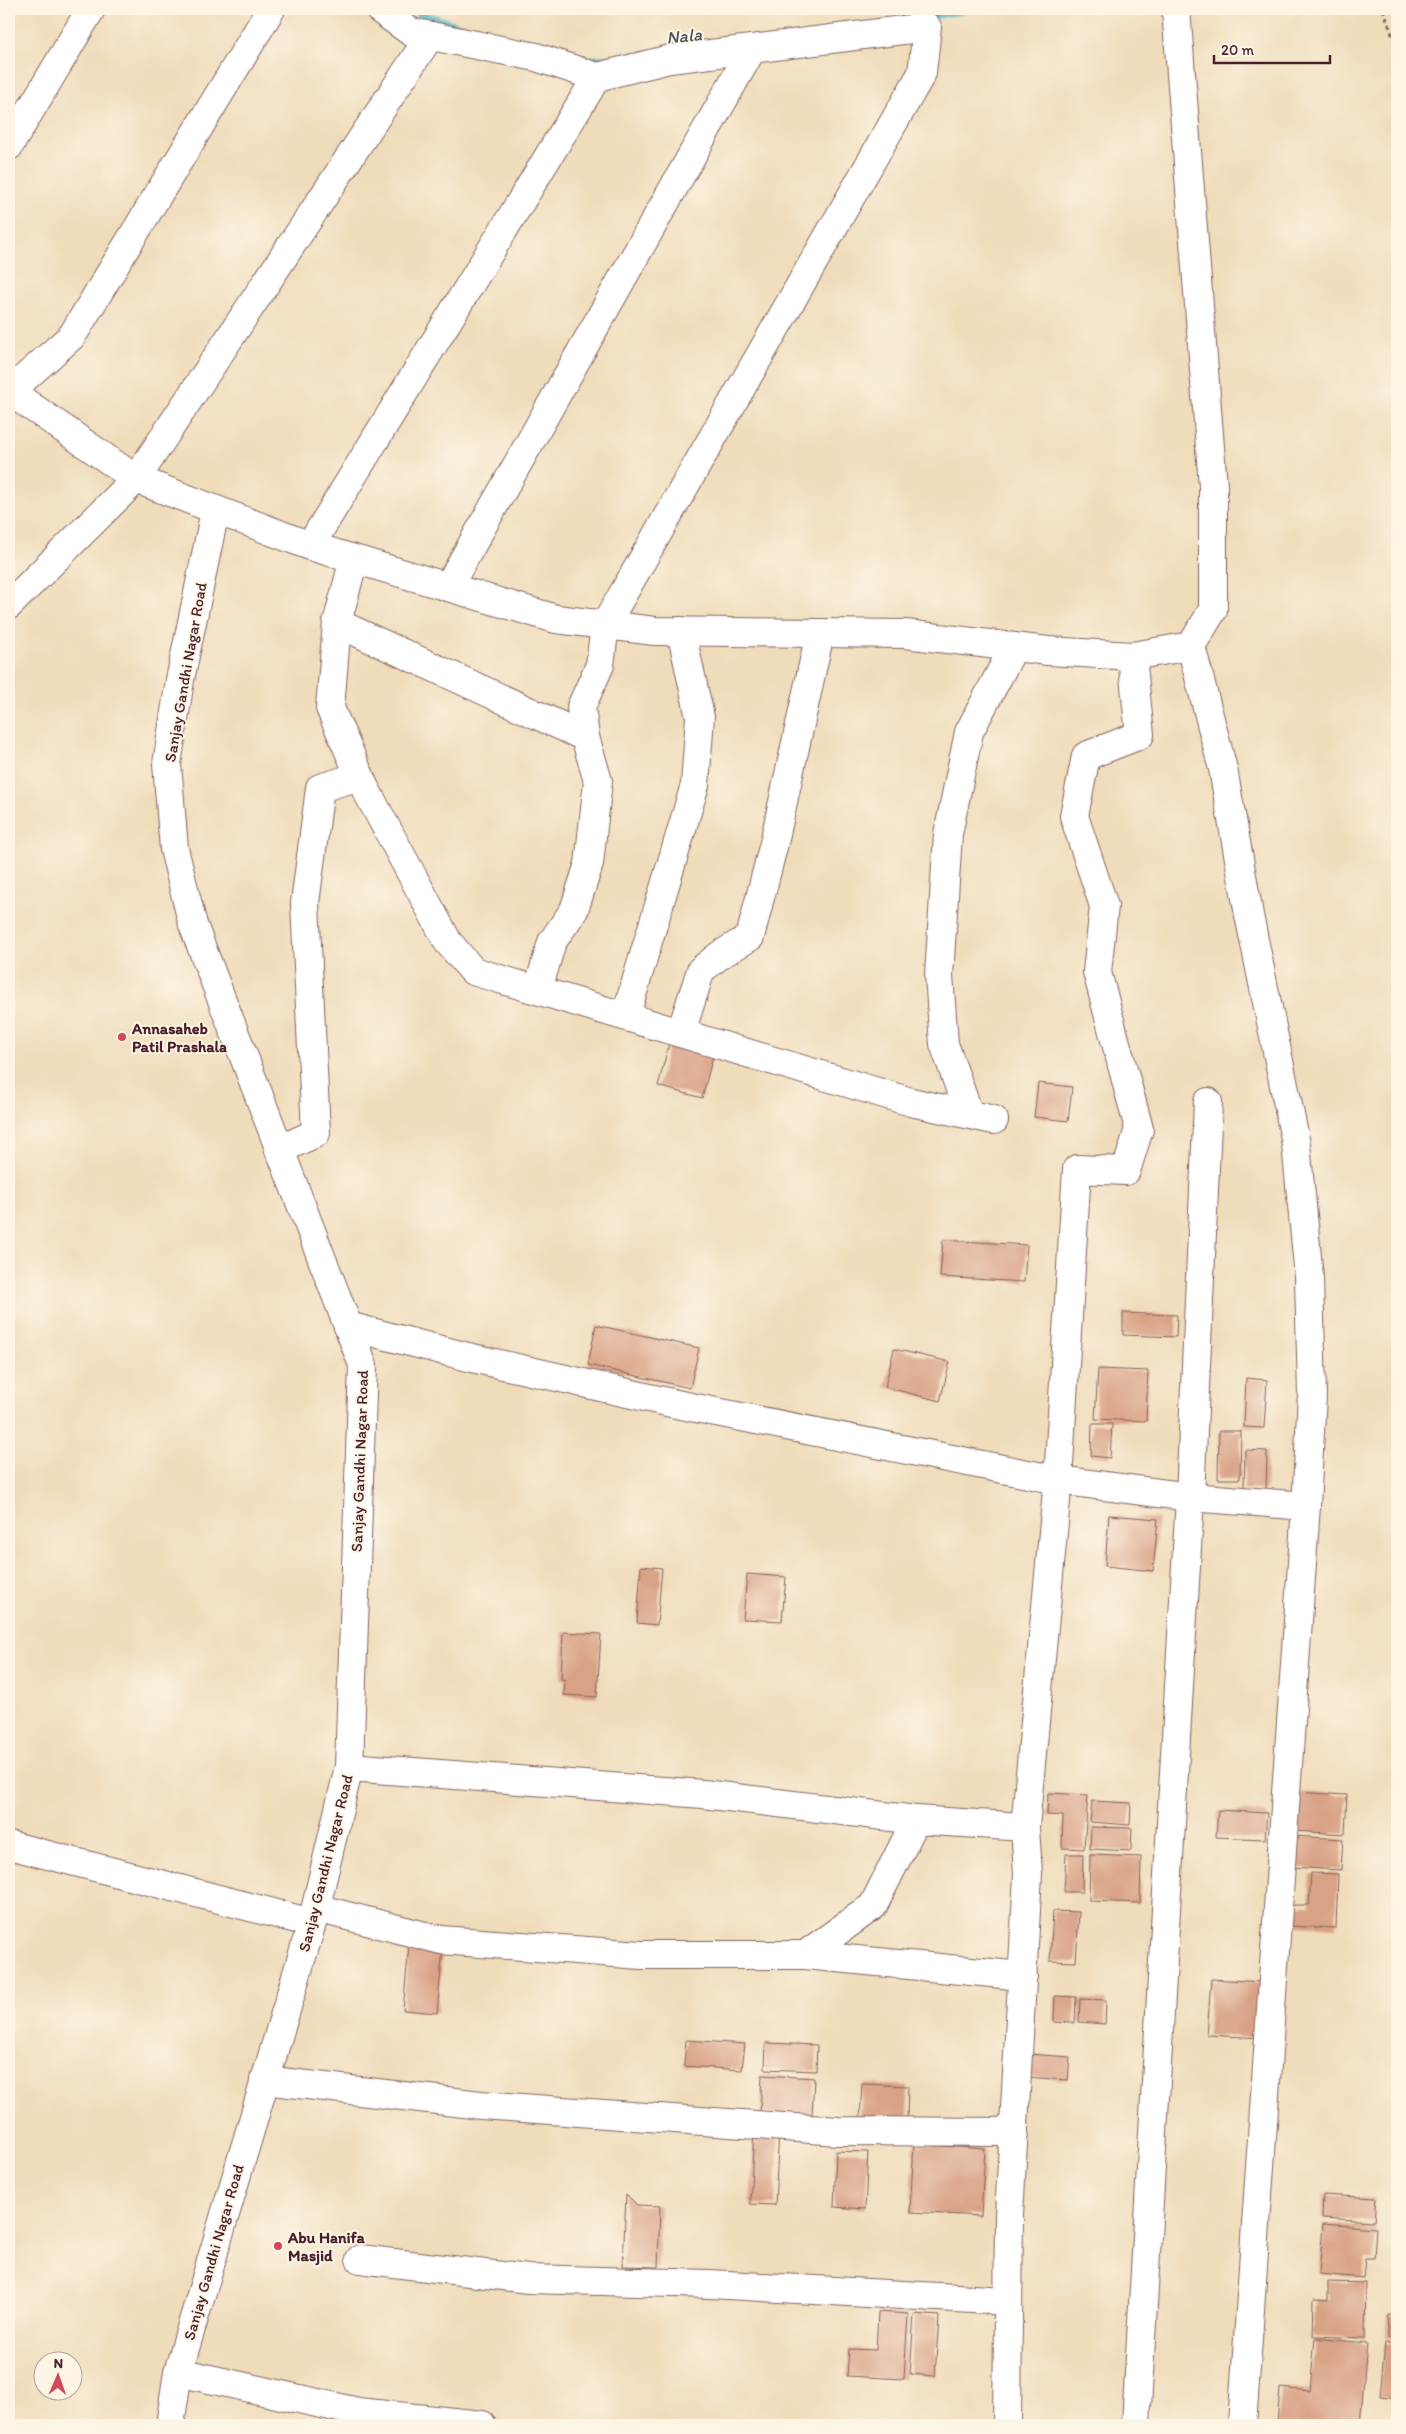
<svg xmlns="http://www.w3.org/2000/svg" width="1406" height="2434" font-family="Itim,sans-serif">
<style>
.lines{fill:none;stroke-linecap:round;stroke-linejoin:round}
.stream{stroke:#48b5c3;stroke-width:11}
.building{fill:#d9a286}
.minor-casing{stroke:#84615d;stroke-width:30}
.path{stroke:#84615d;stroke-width:3;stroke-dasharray:4 4;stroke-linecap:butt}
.minor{stroke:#fff;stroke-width:28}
.poi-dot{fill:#d1495b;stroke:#fcf5e5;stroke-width:2}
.labels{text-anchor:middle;stroke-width:4;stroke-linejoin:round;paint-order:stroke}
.street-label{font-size:16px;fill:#4a1f2b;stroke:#fcf5e5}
.poi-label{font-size:16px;font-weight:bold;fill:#4a1f2b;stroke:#fcf5e5;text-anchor:start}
.water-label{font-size:18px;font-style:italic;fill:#495460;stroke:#fcf5e5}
</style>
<rect width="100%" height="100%" fill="#fcf5e5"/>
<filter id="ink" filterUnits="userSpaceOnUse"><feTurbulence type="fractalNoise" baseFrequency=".02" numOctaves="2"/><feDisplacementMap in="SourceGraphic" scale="10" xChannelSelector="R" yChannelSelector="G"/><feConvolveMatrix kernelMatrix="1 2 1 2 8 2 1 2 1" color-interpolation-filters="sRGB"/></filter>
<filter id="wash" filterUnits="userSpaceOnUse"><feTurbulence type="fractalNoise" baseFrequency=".0096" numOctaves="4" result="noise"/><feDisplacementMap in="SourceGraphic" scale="20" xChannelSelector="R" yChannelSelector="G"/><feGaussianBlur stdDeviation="1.12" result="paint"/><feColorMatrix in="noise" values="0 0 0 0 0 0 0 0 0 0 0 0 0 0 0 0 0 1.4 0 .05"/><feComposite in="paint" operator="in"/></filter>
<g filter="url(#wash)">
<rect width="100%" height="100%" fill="#efdcba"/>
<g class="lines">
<!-- stream -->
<g class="stream">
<path d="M 417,9 L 429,18 L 475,33"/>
<path d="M 916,16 L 962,9"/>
<path d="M 579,62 L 621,60"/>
</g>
</g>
<g id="blocks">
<!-- building -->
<g class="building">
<path d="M 670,1040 L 714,1052 L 702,1098 L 658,1086 Z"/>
<path d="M 1038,1083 L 1072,1087 L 1068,1121 L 1034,1117 Z"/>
<path d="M 943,1240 L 1027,1245 L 1024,1282 L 940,1277 Z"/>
<path d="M 1123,1313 L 1177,1315 L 1176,1337 L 1123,1335 Z"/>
<path d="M 596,1325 L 699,1348 L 690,1388 L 588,1365 Z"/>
<path d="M 894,1349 L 950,1362 L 940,1401 L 885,1387 Z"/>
<path d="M 1098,1369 L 1148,1371 L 1146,1421 L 1095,1419 Z"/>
<path d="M 1246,1378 L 1267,1380 L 1264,1428 L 1244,1427 Z"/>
<path d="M 1092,1424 L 1112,1424 L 1110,1458 L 1091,1456 Z"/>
<path d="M 1219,1431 L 1241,1431 L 1240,1479 L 1218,1479 Z"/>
<path d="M 1245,1450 L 1267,1451 L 1266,1490 L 1244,1489 Z"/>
<path d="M 1109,1515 L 1158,1519 L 1153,1571 L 1105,1566 Z"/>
<path d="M 641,1566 L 662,1568 L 657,1625 L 637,1623 Z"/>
<path d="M 747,1574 L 786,1577 L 782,1621 L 743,1619 Z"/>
<path d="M 563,1632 L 601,1634 L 597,1697 L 564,1695 L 565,1680 L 561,1679 Z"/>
<path d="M 1295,1792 L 1347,1795 L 1345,1834 L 1293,1831 Z"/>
<path d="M 1048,1793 L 1088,1795 L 1084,1849 L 1062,1848 L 1063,1816 L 1047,1815 Z"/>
<path d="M 1092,1801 L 1131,1803 L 1130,1825 L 1090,1822 Z"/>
<path d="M 1218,1810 L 1267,1813 L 1265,1839 L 1216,1837 Z"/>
<path d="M 1091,1827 L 1132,1828 L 1131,1851 L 1090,1849 Z"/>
<path d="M 1291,1836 L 1343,1839 L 1341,1870 L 1290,1867 Z"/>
<path d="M 1066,1854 L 1083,1854 L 1082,1892 L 1064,1892 Z"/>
<path d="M 1090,1855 L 1141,1857 L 1140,1903 L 1089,1901 Z"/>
<path d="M 1311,1873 L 1338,1874 L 1336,1928 L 1287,1926 L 1288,1905 L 1309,1905 Z"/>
<path d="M 1053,1911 L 1079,1912 L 1076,1962 L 1050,1961 Z"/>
<path d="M 409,1945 L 443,1948 L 437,2013 L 403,2010 Z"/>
<path d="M 1211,1979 L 1265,1982 L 1262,2038 L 1207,2035 Z"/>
<path d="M 1055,1996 L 1076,1997 L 1075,2023 L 1054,2022 Z"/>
<path d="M 1080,1999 L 1106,2000 L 1105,2024 L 1079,2022 Z"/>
<path d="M 686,2040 L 745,2044 L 742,2070 L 684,2066 Z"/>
<path d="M 766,2043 L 817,2045 L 816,2071 L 765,2069 Z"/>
<path d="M 1027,2054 L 1070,2057 L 1068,2080 L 1025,2077 Z"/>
<path d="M 762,2075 L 814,2078 L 812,2116 L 760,2113 Z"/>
<path d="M 862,2084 L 908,2086 L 907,2121 L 860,2119 Z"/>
<path d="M 754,2130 L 779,2131 L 775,2205 L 750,2204 Z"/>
<path d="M 914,2144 L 985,2149 L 981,2216 L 910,2212 Z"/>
<path d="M 836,2151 L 868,2152 L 865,2209 L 834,2207 Z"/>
<path d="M 626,2194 L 637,2205 L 660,2206 L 658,2267 L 623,2266 Z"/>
<path d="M 1323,2195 L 1376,2198 L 1374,2221 L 1322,2218 Z"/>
<path d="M 1323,2224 L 1376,2228 L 1374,2258 L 1365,2258 L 1363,2278 L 1319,2274 Z"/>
<path d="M 1328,2282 L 1366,2283 L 1365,2338 L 1313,2336 L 1314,2299 L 1328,2300 Z"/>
<path d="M 878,2312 L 908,2314 L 904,2379 L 847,2376 L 849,2349 L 876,2350 Z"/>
<path d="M 914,2314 L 939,2316 L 935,2376 L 910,2374 Z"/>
<path d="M 1388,2315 L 1397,2316 L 1397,2338 L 1387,2337 Z"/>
<path d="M 1315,2338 L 1367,2343 L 1360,2425 L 1277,2425 L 1280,2388 L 1310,2391 Z"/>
<path d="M 1385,2343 L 1397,2344 L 1397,2398 L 1380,2396 Z"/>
</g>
</g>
</g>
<g filter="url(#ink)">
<use href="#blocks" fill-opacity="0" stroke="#84615d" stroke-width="1"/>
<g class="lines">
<!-- minor casing -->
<g class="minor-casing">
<g id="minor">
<path d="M 379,9 L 411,32 L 536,57 L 597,77 L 670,59 L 927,27 L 922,73 L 605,625 L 600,665 L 581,707 L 585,737 L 598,781 L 589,864 L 574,910 L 552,942 L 538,989"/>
<path d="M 9,146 L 91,9"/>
<path d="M 9,391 L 136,479 L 310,546 L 556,619 L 655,631 L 905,634 L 1048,651 L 1132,656 L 1191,646 L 1213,610 L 1213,486 L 1176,9"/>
<path d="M 9,392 L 72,336 L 271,9"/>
<path d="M 310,546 L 597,77"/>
<path d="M 354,559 L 337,623 L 330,708 L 365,788 L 448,942 L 473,971 L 911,1102 L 994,1120"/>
<path d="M 448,587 L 752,49"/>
<path d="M 9,605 L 136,479 L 430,36"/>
<path d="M 337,623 L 585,737"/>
<path d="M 1191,646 L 1223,769 L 1249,915 L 1296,1144 L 1309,1277 L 1312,1395 L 1306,1506 L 1242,2425"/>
<path d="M 626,1015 L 695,785 L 700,717 L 681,631"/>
<path d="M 681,1032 L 701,970 L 720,955 L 750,937 L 774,843 L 820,633"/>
<path d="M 969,1114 L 944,1044 L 939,975 L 948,834 L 969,732 L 1014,647"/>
<path d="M 279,1150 L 316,1133 L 305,903 L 320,788 L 360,776"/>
<path d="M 348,1326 L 468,1357 L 676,1404 L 1058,1480 L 1190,1497 L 1306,1506"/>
<path d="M 349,1767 L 703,1794 L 916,1820"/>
<path d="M 9,1845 L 312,1923"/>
<path d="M 316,1908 L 441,1940 L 641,1955 L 805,1955 L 873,1906 L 916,1820 L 1025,1827"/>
<path d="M 805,1955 L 1023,1976"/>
<path d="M 264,2080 L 481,2105 L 838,2131 L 1014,2132"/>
<path d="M 360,2259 L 528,2279 L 710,2284 L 1008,2301"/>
<path d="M 178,2372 L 358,2412 L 482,2425"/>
<path d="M 170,2425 L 178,2372 L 312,1923 L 349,1767 L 363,1365 L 193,925 L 174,849 L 167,764 L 180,680 L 215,511"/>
<path d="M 1007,2425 L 1009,2216 L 1028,1874 L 1025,1827 L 1058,1480 L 1077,1169 L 1126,1171 L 1139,1129 L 1097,972 L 1104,906 L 1074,816 L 1086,756 L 1140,735 L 1132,656"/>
<path d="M 1136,2425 L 1190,1497 L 1208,1102"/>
</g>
</g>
<!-- path -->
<path class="path" d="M 1383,9 L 1397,48"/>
<!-- minor -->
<use href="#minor" class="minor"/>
</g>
</g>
<!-- markers -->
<g class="poi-dot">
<circle cx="122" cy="1037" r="5"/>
<circle cx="278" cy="2246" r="5"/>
</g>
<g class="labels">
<!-- street labels -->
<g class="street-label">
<text transform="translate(185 672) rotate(-80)" y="6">Sanjay Gandhi Nagar Road</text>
<text transform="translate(359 1461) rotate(-88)" y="6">Sanjay Gandhi Nagar Road</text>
<text transform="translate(325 1863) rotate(-76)" y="6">Sanjay Gandhi Nagar Road</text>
<text transform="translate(213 2252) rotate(-74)" y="6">Sanjay Gandhi Nagar Road</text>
</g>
<!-- poi labels -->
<g class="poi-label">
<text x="132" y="1034">Annasaheb<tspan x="132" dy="18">Patil Prashala</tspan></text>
<text x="288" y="2243">Abu Hanifa<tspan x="288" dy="18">Masjid</tspan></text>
</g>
<!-- water labels -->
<g class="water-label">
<text transform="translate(684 36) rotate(-6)" y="6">Nala</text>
</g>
</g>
<!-- margin -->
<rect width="1406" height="2434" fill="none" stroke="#fcf5e5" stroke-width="30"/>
<!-- north arrow -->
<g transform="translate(58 2376) rotate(2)"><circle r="24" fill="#fcf5e5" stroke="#b59f9b"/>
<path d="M0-4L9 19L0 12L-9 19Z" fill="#d1495b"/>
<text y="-8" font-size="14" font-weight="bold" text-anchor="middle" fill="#4a1f2b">N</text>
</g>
<!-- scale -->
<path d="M1214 55v8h116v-8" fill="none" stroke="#4a1f2b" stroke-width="2.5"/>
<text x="1221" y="55" font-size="15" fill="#4a1f2b" stroke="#fcf5e5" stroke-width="4" paint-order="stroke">20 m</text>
</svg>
